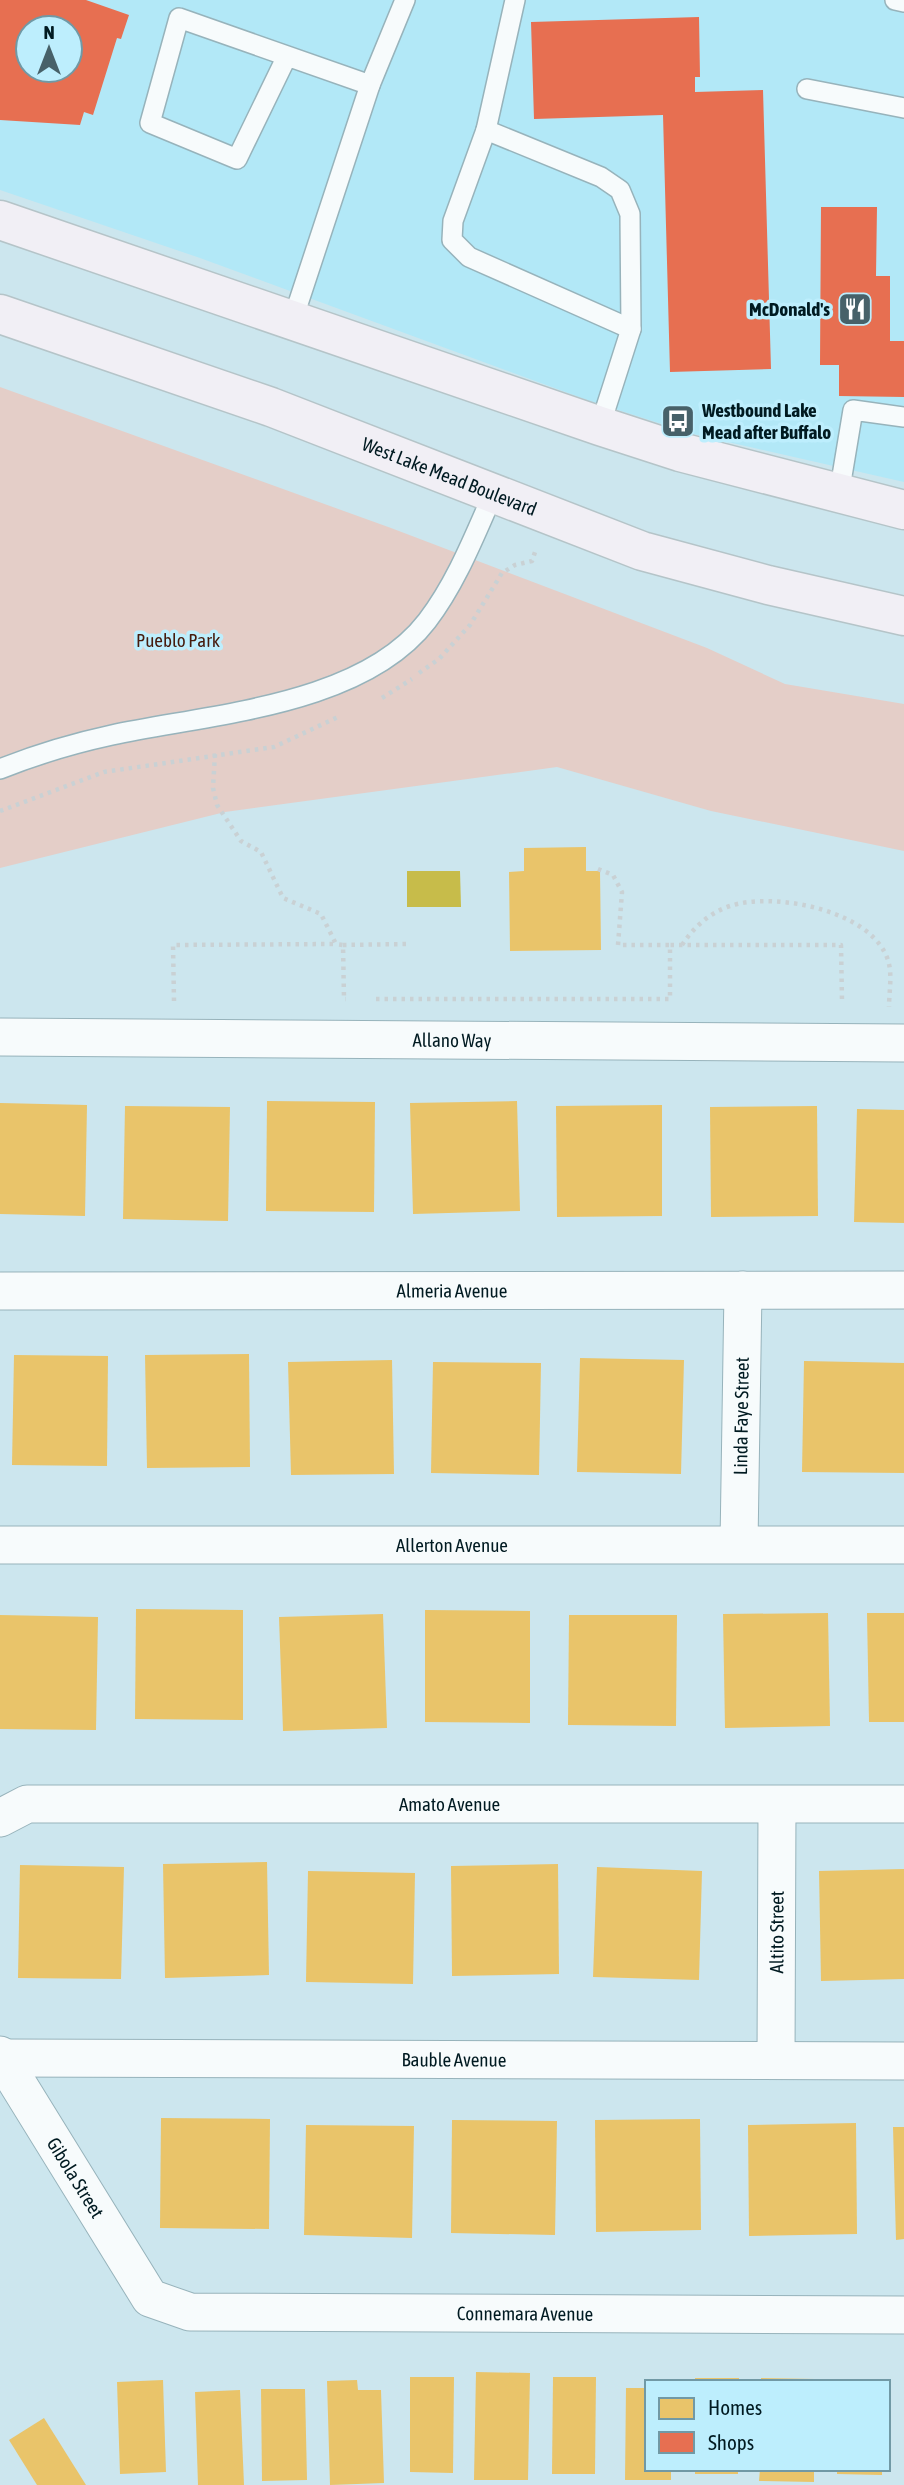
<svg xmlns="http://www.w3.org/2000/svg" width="904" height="2485" font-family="'Asap Condensed',sans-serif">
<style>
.built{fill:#b2e8f7;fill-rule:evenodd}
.green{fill:#e4cec8}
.water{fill:#c7bc4a}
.homes{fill:#e9c46a}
.shops{fill:#e76f51;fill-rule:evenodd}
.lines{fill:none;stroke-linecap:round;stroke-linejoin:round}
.lane-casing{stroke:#97b3bb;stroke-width:22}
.street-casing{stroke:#97b3bb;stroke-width:39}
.primary-casing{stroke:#b5c4c8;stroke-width:41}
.path{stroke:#c9d1d4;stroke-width:4.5;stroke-dasharray:3.5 5;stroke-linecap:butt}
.lane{stroke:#f7fbfc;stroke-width:19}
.street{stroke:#f7fbfc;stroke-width:37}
.primary{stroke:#f1eff5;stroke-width:38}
.labels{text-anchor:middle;stroke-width:7;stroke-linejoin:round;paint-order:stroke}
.poi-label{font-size:19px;font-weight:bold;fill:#001a21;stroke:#bdeefd;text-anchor:end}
.street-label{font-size:19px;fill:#001a21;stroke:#bdeefd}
.park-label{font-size:19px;fill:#461a0c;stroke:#bdeefd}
</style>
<rect width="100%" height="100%" fill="#cce6ee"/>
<!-- built -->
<path class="built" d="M 0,0 L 904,0 L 904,482 L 693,434 L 590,401 L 200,258 L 0,190 ZM 28,28 L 70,28 L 70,70 L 28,70 Z"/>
<!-- green -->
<path class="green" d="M 0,387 L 391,528 L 707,648 L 785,684 L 904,704 L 904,851 L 711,811 L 557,767 L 225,812 L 0,868 Z"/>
<!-- water -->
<path class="water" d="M 407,871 L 460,871 L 461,907 L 407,907 Z"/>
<!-- homes -->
<g class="homes">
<path d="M 586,847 L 586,871 L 600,871 L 601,950 L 510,951 L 509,872 L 524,871 L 524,848 Z"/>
<path d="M 267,1101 L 375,1102 L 374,1212 L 266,1211 Z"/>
<path d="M 517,1101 L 520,1211 L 413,1214 L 410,1103 Z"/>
<path d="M 0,1103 L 87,1105 L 85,1216 L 0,1214 Z"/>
<path d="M 662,1105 L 662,1216 L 557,1217 L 556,1106 Z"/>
<path d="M 125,1106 L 230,1107 L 228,1221 L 123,1219 Z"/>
<path d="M 817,1106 L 818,1216 L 711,1217 L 710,1107 Z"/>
<path d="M 857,1109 L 904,1110 L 904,1223 L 854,1222 Z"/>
<path d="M 249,1354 L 250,1467 L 147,1468 L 145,1355 Z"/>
<path d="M 14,1355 L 108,1356 L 107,1466 L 12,1465 Z"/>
<path d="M 580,1358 L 684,1360 L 681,1474 L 577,1472 Z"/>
<path d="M 392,1360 L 394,1474 L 291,1475 L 288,1362 Z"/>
<path d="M 804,1361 L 904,1363 L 904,1473 L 802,1472 Z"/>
<path d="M 433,1362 L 541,1363 L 539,1475 L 431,1473 Z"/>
<path d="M 136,1609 L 243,1610 L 243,1720 L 135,1719 Z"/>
<path d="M 425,1610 L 530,1611 L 530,1723 L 425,1722 Z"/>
<path d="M 828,1613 L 830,1726 L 725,1728 L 723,1614 Z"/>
<path d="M 867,1613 L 904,1613 L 904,1722 L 869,1722 Z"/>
<path d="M 383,1614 L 387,1728 L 283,1731 L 279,1617 Z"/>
<path d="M 0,1615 L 98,1617 L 96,1730 L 0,1729 Z"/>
<path d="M 569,1615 L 677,1615 L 676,1726 L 568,1725 Z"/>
<path d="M 267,1862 L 269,1975 L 165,1978 L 163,1864 Z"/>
<path d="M 558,1864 L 559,1974 L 452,1976 L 451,1866 Z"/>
<path d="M 20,1865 L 124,1867 L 121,1979 L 18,1978 Z"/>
<path d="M 597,1867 L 702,1871 L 699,1980 L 593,1977 Z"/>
<path d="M 904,1869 L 904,1979 L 821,1981 L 819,1871 Z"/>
<path d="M 308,1871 L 415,1873 L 413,1984 L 306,1982 Z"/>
<path d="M 161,2118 L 270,2119 L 269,2229 L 160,2228 Z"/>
<path d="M 700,2119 L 701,2230 L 596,2232 L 595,2120 Z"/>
<path d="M 452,2120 L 557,2121 L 555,2235 L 451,2233 Z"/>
<path d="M 856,2123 L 857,2234 L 749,2236 L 748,2125 Z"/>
<path d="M 306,2125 L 414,2126 L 412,2238 L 304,2235 Z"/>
<path d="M 893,2127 L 904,2127 L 904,2239 L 896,2240 Z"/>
<path d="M 476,2372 L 530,2373 L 528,2480 L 474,2480 Z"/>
<path d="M 410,2377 L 454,2377 L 453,2473 L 410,2472 Z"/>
<path d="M 553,2377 L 596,2377 L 595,2474 L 552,2474 Z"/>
<rect x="695" y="2378" width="44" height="4"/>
<path d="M 761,2378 L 815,2379 L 815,2382 L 761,2382 Z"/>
<path d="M 163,2380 L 166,2472 L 120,2474 L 117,2382 Z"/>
<path d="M 357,2380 L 358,2390 L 381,2390 L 384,2483 L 330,2485 L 327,2381 Z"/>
<path d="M 626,2388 L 647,2388 L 647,2469 L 671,2469 L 671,2480 L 625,2480 Z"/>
<path d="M 261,2389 L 305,2389 L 307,2480 L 262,2481 Z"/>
<path d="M 240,2390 L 244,2485 L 198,2485 L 195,2392 Z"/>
<path d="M 44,2418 L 86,2485 L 37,2485 L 9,2440 Z"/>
<rect x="695" y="2469" width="43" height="5"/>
<path d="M 760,2469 L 814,2469 L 814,2482 L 759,2481 Z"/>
<path d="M 837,2469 L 882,2469 L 882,2475 L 837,2474 Z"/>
</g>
<!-- shops -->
<g class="shops">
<path d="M 0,0 L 86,0 L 129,15 L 121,39 L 117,38 L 93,115 L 84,112 L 80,125 L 0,120 ZM 28,28 L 70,28 L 70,70 L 28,70 Z"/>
<path d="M 699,17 L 700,77 L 695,77 L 695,92 L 763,90 L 771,369 L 670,372 L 663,115 L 534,119 L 531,22 Z"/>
<path d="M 821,207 L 877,207 L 876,276 L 890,276 L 890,341 L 904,341 L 904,397 L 839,396 L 839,365 L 820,365 Z"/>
</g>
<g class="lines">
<!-- lane casing -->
<g class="lane-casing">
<g id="lane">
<path d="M 515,0 L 486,130 L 601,177 L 620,190 L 630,214 L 631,329 L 600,426"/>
<path d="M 895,0 L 904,2"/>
<path d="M 287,56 L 237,159 L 150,123 L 179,18 L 370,85"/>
<path d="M 807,89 L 904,108"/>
<path d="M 486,130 L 453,221 L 452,240 L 469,257 L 631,329"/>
<path d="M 292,322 L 370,85 L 405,0"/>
<path d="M 839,494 L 853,410 L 904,417"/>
<path d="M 0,769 C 35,755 75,743 112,735 C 209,714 362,706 427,621 C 456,583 474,537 493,494"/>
</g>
</g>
<!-- street casing -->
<g class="street-casing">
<g id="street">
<path id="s1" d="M 0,1037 L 904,1043"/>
<path id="s2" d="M 0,1291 L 904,1290"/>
<path id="s3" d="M 739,1544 L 743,1290"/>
<path id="s4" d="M 0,1545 L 904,1545"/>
<path id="s5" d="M 0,1818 L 27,1804 L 904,1804"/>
<path id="s6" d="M 0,2055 L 150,2298 L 190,2312 L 904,2315"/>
<path id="s7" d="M 2,2058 L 904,2061"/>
<path id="s8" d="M 776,2060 L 777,1806"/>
</g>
</g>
<!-- primary casing -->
<g class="primary-casing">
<g id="primary">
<path d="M 0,220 L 600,426 L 680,452 L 904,510"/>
<path id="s9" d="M 0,314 L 271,407 L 642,551 L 768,585 L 904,616"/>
</g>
</g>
<!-- path -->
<g class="path">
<path d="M 419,673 L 439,659 L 470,625 L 502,573 L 515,565 L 532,561 L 536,549"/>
<path d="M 382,698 L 412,679"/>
<path d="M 215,754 L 213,788 L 217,805 L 241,841 L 261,852 L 283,898 L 321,914 L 336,944 L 343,945 L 344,999 L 346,999"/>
<path d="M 0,811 L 104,772 L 274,747 L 338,717"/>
<path d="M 598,869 L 613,875 L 622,892 L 618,945 L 670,945"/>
<path d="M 343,945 L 406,944"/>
<path d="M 682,945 C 694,927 709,913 730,906 C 775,891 877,911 889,964 C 892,977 889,994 889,1007"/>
<path d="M 376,999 L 670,999 L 670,945 L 841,945 L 842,1002"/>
<path d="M 174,1001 L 173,945 L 336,944"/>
</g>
<!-- lane -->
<use href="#lane" class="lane"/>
<!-- street -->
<use href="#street" class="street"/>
<!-- primary -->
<use href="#primary" class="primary"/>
</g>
<!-- icons -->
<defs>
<g id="restaurant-square" transform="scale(1.75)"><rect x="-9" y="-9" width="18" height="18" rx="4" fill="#476169" stroke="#bdeefd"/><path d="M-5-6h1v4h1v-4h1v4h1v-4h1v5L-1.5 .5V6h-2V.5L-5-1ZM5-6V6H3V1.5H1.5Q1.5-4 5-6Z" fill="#fff"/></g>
<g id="bus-square" transform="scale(1.75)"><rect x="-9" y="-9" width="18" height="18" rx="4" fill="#476169" stroke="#bdeefd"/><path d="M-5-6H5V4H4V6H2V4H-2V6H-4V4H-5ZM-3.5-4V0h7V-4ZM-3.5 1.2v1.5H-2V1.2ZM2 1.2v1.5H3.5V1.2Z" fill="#fff"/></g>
</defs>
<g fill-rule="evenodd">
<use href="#restaurant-square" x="855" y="309"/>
<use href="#bus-square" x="678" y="421"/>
</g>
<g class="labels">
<!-- poi labels -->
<g class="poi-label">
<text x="830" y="316">McDonald's</text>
<text x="702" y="417" text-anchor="start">Westbound Lake<tspan x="702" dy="22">Mead after Buffalo</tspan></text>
</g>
<!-- street labels -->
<g class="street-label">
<text dy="7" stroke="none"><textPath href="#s9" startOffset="478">West Lake Mead Boulevard</textPath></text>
<text dy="7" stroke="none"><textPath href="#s1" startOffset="452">Allano Way</textPath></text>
<text dy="7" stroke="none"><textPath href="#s2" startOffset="452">Almeria Avenue</textPath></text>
<text dy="7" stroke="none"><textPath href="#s3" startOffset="128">Linda Faye Street</textPath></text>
<text dy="7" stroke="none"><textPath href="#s4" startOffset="452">Allerton Avenue</textPath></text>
<text dy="7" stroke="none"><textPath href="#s5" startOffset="453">Amato Avenue</textPath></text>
<text dy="7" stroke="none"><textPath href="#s8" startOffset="128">Altito Street</textPath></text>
<text dy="7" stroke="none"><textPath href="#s7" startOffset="452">Bauble Avenue</textPath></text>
<text dy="7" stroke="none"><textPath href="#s6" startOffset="144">Gibola Street</textPath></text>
<text dy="7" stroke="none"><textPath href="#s6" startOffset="663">Connemara Avenue</textPath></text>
</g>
<!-- park labels -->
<g class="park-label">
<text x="178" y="647">Pueblo Park</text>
</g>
</g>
<!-- legend -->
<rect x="645" y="2380" width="245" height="91" fill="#bdeefd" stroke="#7199a5" stroke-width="2"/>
<rect x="659" y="2398" width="35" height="21" fill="#e9c46a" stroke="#7199a5" stroke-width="2"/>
<text x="708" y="2415" font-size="21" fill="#001a21">Homes</text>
<rect x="659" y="2432" width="35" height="21" fill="#e76f51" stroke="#7199a5" stroke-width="2"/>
<text x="708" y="2450" font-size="21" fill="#001a21">Shops</text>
<!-- north arrow -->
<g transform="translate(49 49)"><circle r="33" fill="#bdeefd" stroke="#7199a5" stroke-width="2"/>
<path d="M0-5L12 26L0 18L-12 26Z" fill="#476169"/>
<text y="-10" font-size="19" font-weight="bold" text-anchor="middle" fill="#001a21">N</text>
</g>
</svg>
